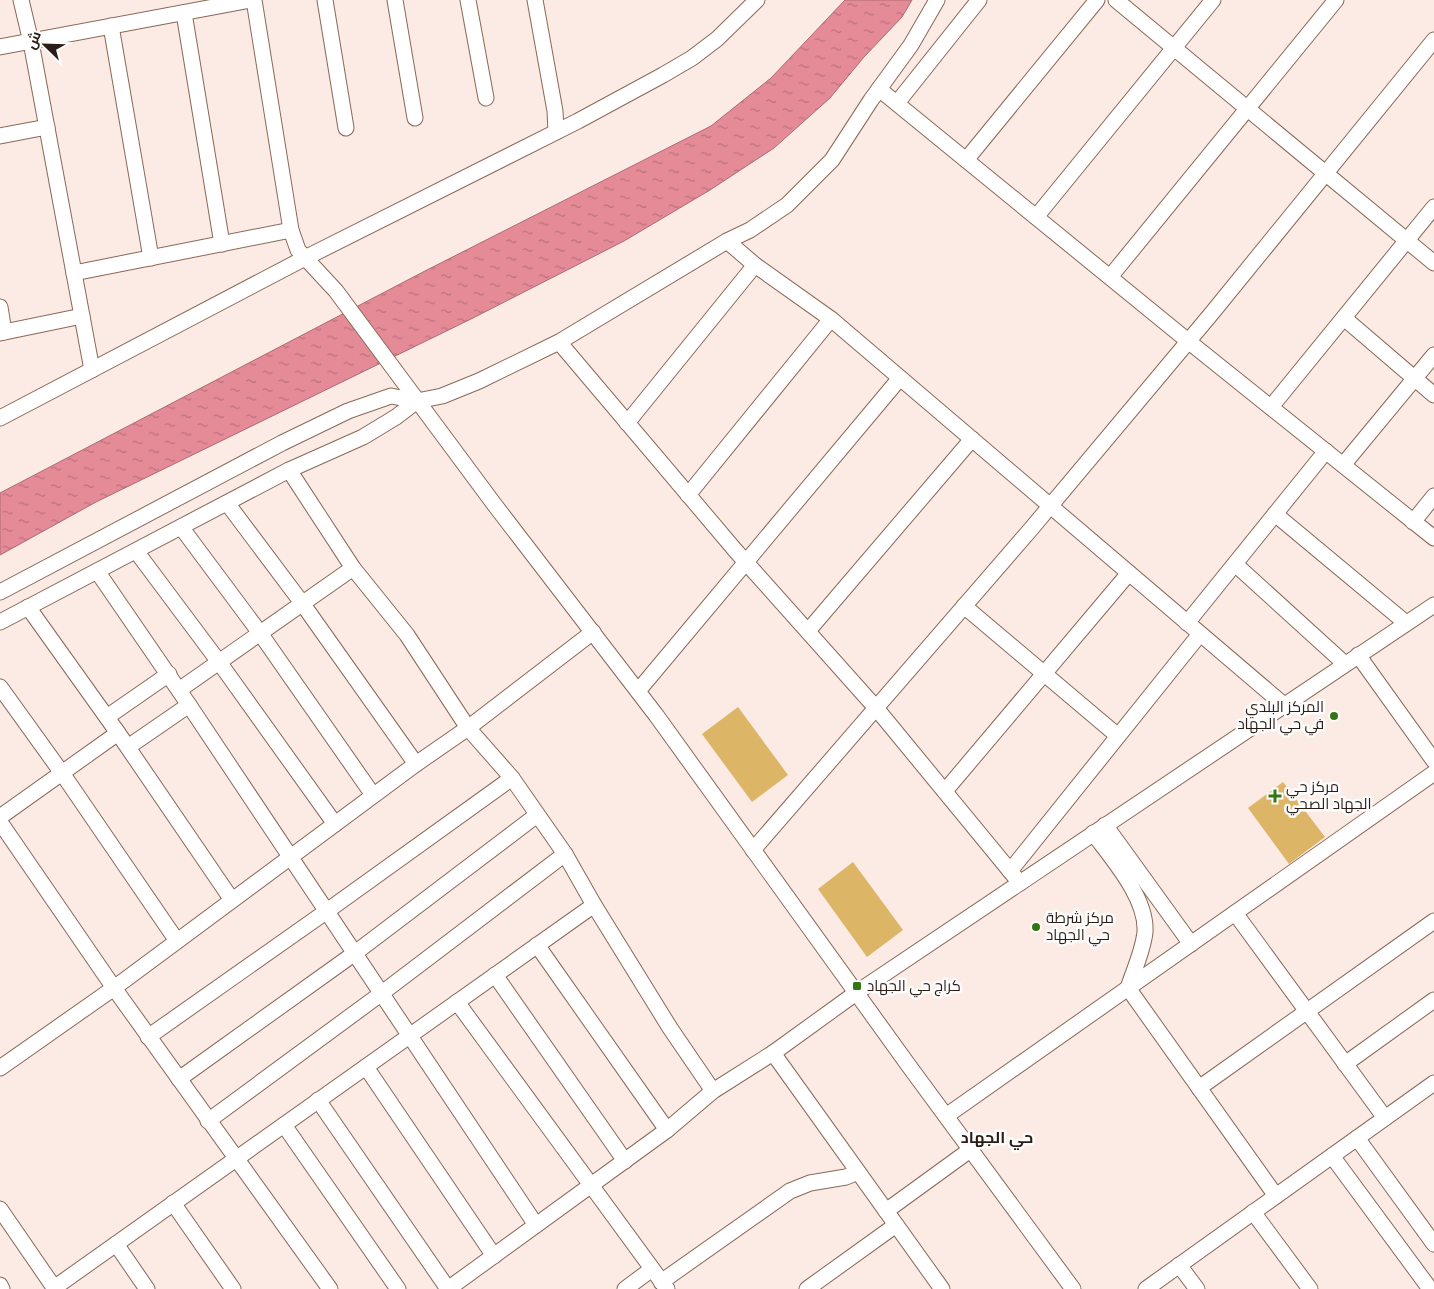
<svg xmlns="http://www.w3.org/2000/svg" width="1434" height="1289" font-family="Ubuntu,Cairo,sans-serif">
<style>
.pitch{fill:#ddb566}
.water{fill:url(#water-ripples);stroke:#ad6a71}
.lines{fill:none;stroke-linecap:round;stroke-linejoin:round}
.minor-casing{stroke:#896858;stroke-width:17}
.minor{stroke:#fff;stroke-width:15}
.poi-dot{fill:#347615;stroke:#fcfcfc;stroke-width:2}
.labels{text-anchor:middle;stroke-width:5;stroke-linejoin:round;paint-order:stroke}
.poi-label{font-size:15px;fill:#2a1c16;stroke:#fcfcfc;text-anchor:start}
.neighbourhood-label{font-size:16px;font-weight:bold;fill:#2a1c16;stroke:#fcfcfc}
</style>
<defs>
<pattern id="water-ripples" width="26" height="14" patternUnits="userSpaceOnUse" patternTransform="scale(1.25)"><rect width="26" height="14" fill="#e58b98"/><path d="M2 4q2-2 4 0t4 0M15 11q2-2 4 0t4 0" fill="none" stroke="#ba717b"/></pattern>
</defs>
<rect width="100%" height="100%" fill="#fbebe4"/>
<!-- pitch -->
<g class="pitch">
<path d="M 738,707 L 788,775 L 752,802 L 702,734 Z"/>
<path d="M 1283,782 L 1325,837 L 1289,864 L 1248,808 Z"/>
<path d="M 853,862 L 903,930 L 867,957 L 818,889 Z"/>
</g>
<!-- water -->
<path class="water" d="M 845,0 L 912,0 L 902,17 L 864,57 L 830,98 L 774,148 L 710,190 L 624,241 L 471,319 L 96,502 L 0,555 L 0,493 L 423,272 L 711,126 L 771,78 Z"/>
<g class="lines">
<!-- minor casing -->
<g class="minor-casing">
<g id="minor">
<path d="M 21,0 L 31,42 L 92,370"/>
<path d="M 254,0 L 291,230 L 298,250 L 336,291 L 494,504 L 656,715 L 909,1066 L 1073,1289"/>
<path d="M 325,0 L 346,128"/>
<path d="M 395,0 L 415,118"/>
<path d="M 468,0 L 486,98"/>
<path d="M 535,0 L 555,111 L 556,132"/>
<path d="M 1116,0 L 1434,263"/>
<path d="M 184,13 L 222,244"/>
<path d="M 111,26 L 151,258"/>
<path d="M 0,47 L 251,0"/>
<path d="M 879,89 L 1188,341 L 1434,538"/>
<path d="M 897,103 L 979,0"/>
<path d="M 0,136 L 47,127"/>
<path d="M 966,160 L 1097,0"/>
<path d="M 1036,217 L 1213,0"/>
<path d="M 727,241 L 755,265 L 831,319 L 1284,705"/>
<path d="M 74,273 L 291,230"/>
<path d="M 1110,277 L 1336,0"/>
<path d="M 0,307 L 4,332"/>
<path d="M 1344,318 L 1434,395"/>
<path d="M 0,333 L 82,316"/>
<path d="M 559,342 L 735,550 L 876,708 L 1020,883"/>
<path d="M 1271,407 L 1434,207"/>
<path d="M 0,418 L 305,258 L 578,121 L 663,75 L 692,58 L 717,39 L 757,0"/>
<path d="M 627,423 L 755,265"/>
<path d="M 1343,465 L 1434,355"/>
<path d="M 289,470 L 353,568 L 407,635 L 468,728 L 512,778 L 565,854 L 594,905 L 670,1028 L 713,1091"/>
<path d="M 688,495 L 831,319"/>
<path d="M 227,503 L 302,603 L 416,764"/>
<path d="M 1275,514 L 1406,623"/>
<path d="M 1413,522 L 1434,496"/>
<path d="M 181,527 L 260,633 L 373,795"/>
<path d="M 136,551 L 219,662 L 335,824"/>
<path d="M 1235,564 L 1345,664"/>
<path d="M 97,571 L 189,705 L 536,1225"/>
<path d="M 0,592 L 282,443 L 348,411 L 391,396 L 417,401"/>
<path d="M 964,606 L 1118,736"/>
<path d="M 28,607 L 118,733 L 232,900"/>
<path d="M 0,622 L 289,470 L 363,437 L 396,417 L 417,401 L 442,396 L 479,381 L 559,342 L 727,241 L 750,230 L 787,205 L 832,160 L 871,100 L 911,45 L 937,0"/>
<path d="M 1187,623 L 1326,451"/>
<path d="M 808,631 L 972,439"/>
<path d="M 1358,655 L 1434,761"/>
<path d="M 0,687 L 62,773 L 177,941"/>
<path d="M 179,690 L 353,568"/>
<path d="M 638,691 L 900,378"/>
<path d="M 107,717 L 169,674"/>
<path d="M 128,747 L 189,705"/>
<path d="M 945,791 L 1129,573"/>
<path d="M 0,817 L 118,733"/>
<path d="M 0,822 L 114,988 L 330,1289"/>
<path d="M 1105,825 L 1191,944"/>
<path d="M 1093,833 C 1113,860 1147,898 1145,932 C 1143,951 1134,970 1128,988 L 1276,1196"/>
<path d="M 753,850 L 1031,529 L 1212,313 L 1434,40"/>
<path d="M 1010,871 L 1200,634"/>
<path d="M 1235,913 L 1385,1118"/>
<path d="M 537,945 L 667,1130"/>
<path d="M 495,975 L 625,1161"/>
<path d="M 457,1002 L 667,1289"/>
<path d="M 148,1037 L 327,911 L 512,778"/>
<path d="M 773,1053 L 942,1289"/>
<path d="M 1345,1064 L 1434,1000"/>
<path d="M 366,1067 L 494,1256"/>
<path d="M 0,1068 L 114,988 L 416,764 L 468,728 L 593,632"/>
<path d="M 179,1079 L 355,953 L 537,815"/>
<path d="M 1199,1088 L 1434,921"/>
<path d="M 318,1100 L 448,1289"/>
<path d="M 946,1116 L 1434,773"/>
<path d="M 208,1121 L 382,993 L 565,854"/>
<path d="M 284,1125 L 398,1289"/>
<path d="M 1357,1138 L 1434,1244"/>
<path d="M 1332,1156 L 1430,1289"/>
<path d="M 173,1203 L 233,1289"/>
<path d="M 0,1209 L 55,1289"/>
<path d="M 886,1211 L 970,1150"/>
<path d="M 1253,1212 L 1310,1289"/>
<path d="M 116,1244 L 147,1289"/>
<path d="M 1179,1265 L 1197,1289"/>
<path d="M 661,1282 L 790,1191 L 810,1183 L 846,1177 L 858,1172"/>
<path d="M 0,1285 L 2,1289"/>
<path d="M 54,1288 L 594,905"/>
<path d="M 448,1289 L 667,1130 L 713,1091 L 773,1053 L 856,993 L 1434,605"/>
<path d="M 625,1289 L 652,1269"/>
<path d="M 807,1289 L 896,1225"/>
<path d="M 1146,1289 L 1434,1083"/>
</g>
</g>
<!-- minor -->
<use href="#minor" class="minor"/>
</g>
<!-- markers -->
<g class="poi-dot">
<circle cx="1334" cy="716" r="5"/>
<path d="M1272.5 788.5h5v5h5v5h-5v5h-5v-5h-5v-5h5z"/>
<circle cx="1036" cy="927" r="5"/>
<rect x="852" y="981" width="10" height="10" rx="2.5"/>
</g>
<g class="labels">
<!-- poi labels -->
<g class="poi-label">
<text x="1324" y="712" text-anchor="end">المركز البلدي<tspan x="1324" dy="17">في حي الجهاد</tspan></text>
<text x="1286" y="792">مركز حي<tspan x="1286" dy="17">الجهاد الصحي</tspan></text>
<text x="1046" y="923">مركز شرطة<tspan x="1046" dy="17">حي الجهاد</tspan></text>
<text x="867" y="991">كراج حي الجهاد</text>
</g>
<!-- neighbourhood labels -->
<g class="neighbourhood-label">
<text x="997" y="1143">حي الجهاد</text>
</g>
</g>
<!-- north arrow -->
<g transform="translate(45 45) rotate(293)" stroke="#fcfcfc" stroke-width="4" paint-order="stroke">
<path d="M0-4L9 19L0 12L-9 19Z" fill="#2a1c16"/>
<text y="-8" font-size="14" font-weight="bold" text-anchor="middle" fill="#2a1c16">ش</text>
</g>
</svg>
